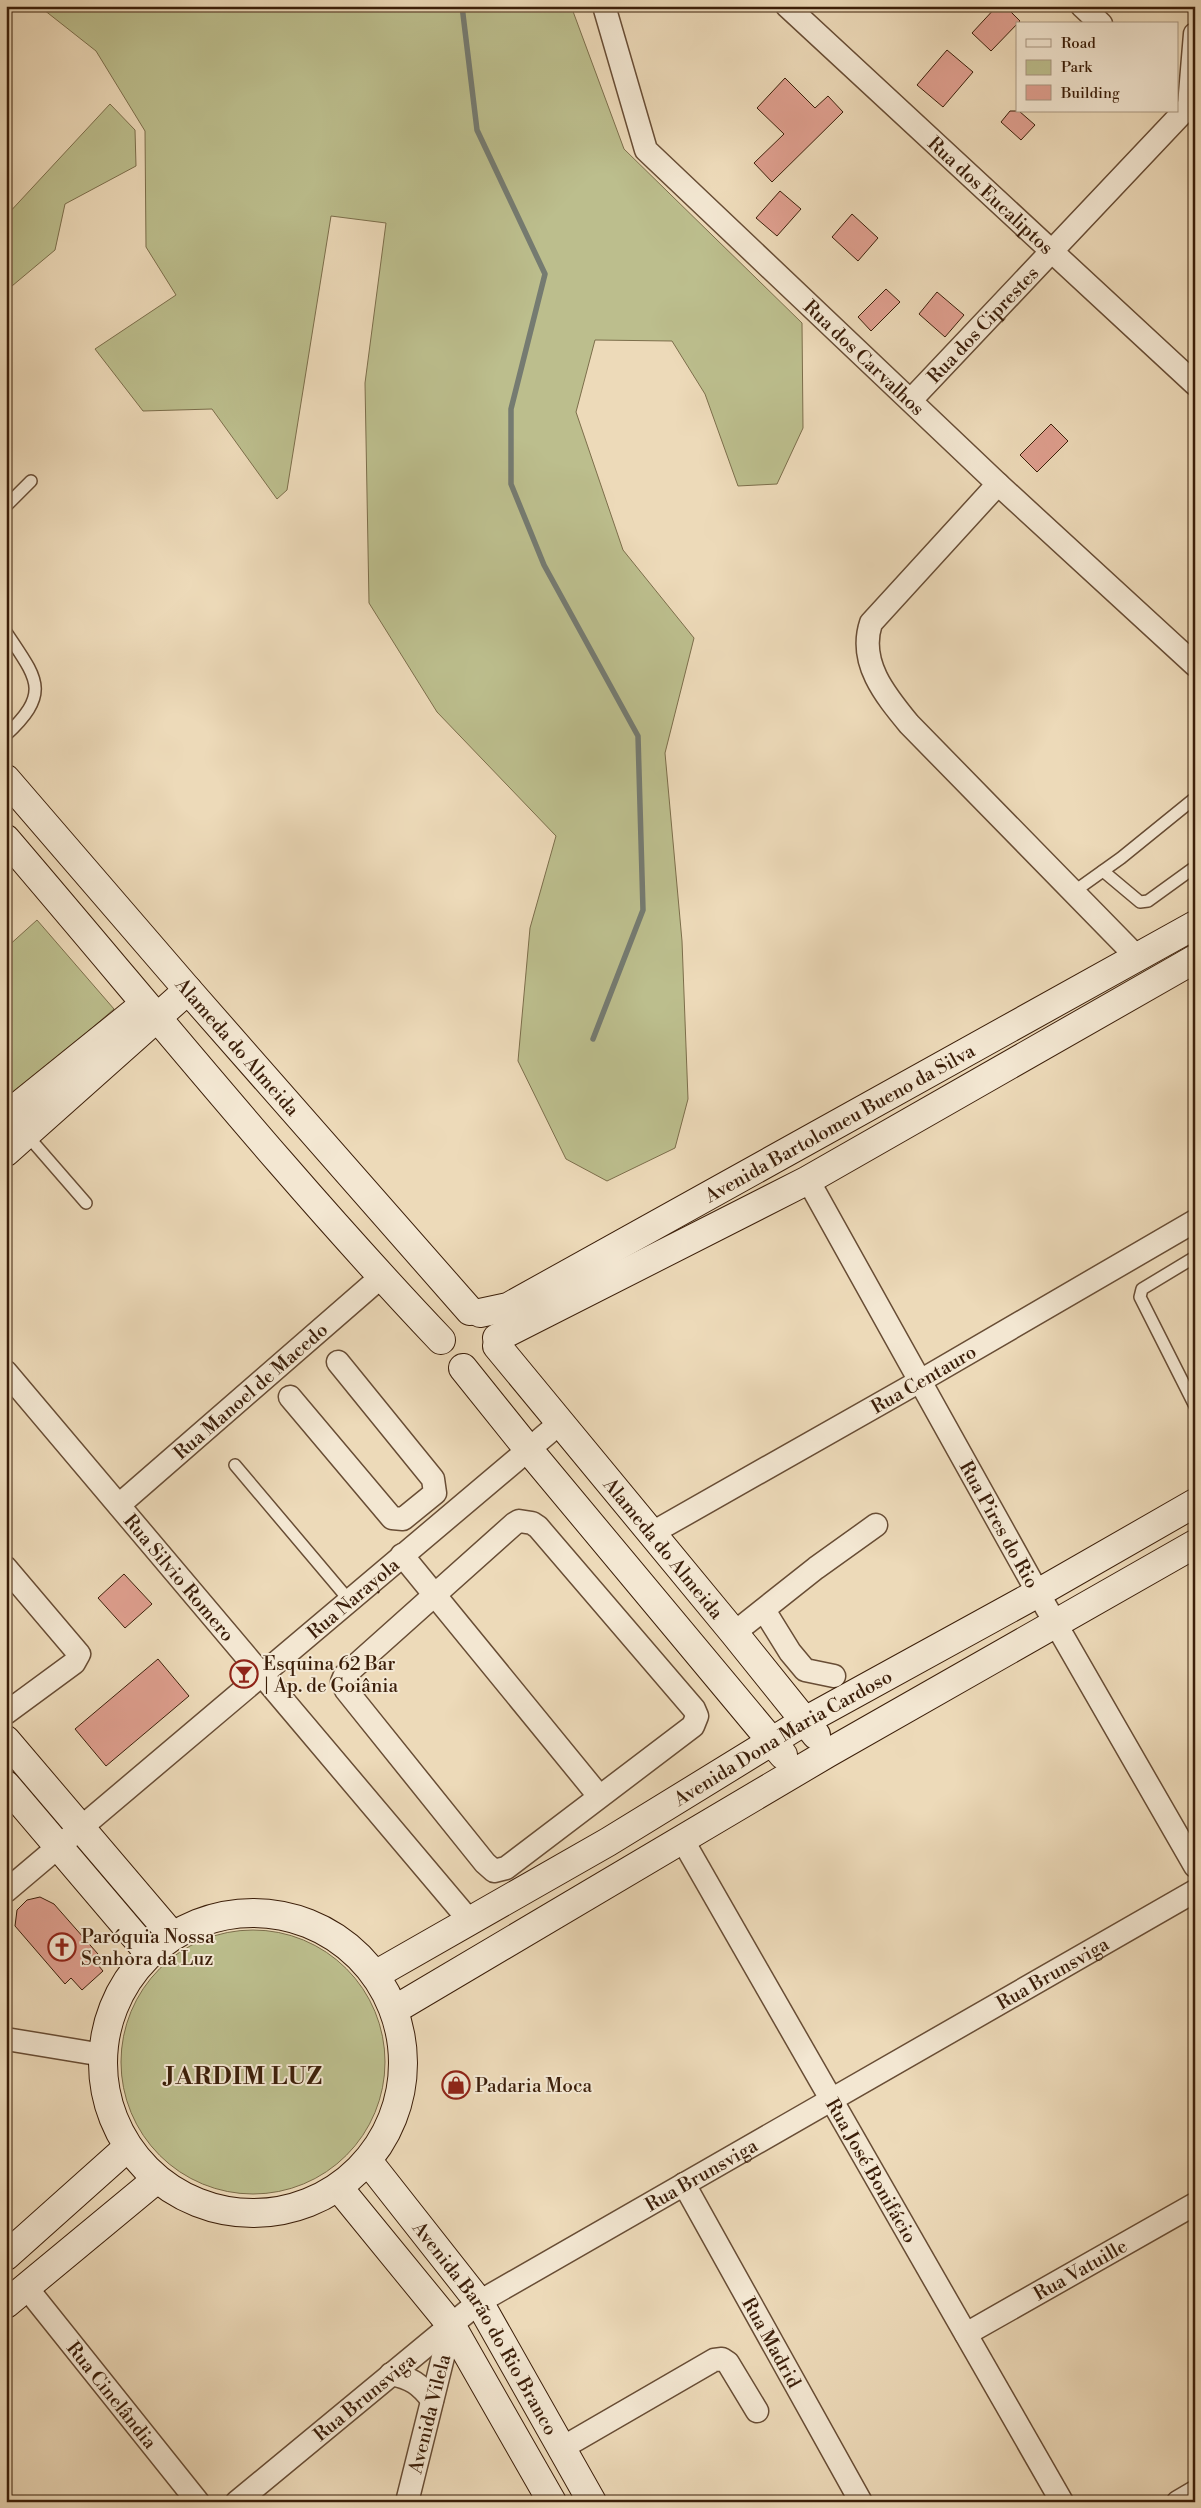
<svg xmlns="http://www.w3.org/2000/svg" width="1201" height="2508" font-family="'Libre Bodoni',serif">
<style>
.green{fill:#bcbe8d;stroke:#7c6e4b}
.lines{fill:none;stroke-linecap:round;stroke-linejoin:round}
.stream{stroke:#757b71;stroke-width:5.5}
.building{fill:#df9f8f;stroke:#3b1e09}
.lane-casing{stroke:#684d35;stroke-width:14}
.street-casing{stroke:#684d35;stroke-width:25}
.secondary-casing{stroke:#3b1e09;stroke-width:30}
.lane{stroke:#f3e7d2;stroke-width:11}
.street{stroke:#f3e7d2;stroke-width:22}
.secondary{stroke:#f3e7d2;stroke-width:28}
.labels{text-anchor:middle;stroke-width:4;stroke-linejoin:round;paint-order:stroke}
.street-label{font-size:19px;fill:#3b1e09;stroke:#f3e7d2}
.poi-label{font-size:19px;fill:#3b1e09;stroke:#f3e7d2;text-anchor:start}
.district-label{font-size:24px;font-weight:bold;letter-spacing:1px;fill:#3b1e09;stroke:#f3e7d2}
</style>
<rect width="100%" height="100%" fill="#eddab9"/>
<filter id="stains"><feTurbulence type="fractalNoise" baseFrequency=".004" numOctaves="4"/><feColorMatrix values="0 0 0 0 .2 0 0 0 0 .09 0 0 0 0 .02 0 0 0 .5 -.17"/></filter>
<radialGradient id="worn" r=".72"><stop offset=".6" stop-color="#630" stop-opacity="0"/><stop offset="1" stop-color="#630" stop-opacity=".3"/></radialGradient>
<!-- green -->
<g class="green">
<path d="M 39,6 L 571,6 L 624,149 L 802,323 L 803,428 L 777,484 L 738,486 L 705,394 L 672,341 L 595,340 L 576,412 L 623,550 L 694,638 L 665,753 L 682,941 L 688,1099 L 675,1148 L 607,1181 L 566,1159 L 518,1061 L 530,928 L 556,836 L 437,712 L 369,603 L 365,383 L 386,223 L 331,216 L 287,490 L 277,499 L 212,409 L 143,411 L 95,349 L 176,295 L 146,247 L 145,131 L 96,51 Z"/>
<path d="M 110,104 L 135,130 L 136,166 L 65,204 L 55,250 L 6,291 L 6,216 Z"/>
<path d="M 37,920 L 114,1009 L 12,1097 L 6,1091 L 6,1008 L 10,1004 L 6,1000 L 6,948 Z"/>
<circle cx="253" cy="2062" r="132"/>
</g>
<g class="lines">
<!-- stream -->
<path class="stream" d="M 462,6 L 477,130 L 545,274 L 511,409 L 511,484 L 544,565 L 638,736 L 643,910 L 593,1039"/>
</g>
<!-- building -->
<g class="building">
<path d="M 997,6 L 1005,6 L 1020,21 L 991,51 L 972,33 Z"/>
<path d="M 947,50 L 973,72 L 943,107 L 917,85 Z"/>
<path d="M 785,78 L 815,108 L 828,96 L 843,112 L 772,182 L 754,163 L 784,134 L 757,108 Z"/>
<path d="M 1010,111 L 1019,111 L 1035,125 L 1021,140 L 1001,122 Z"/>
<path d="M 780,191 L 801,209 L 777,236 L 756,218 Z"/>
<path d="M 852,214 L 878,238 L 858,261 L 832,237 Z"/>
<path d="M 886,289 L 900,302 L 871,331 L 858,317 Z"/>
<path d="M 937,292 L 964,315 L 945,337 L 919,314 Z"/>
<path d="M 1051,424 L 1068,441 L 1037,472 L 1020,455 Z"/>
<path d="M 124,1574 L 152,1604 L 125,1628 L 98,1598 Z"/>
<path d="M 158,1659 L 189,1696 L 106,1766 L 75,1729 Z"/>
<path d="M 40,1897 L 54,1904 L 98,1954 L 93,1959 L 103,1971 L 82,1990 L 71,1978 L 65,1984 L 15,1926 L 17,1910 L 27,1900 Z"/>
</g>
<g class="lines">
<!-- lane casing -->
<g class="lane-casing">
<g id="lane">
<path d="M 6,506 L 31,481"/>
<path d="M 6,632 C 37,679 52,692 6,735"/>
<path d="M 1103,871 L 1140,902 L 1148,901 L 1195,867"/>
<path d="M 1072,893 L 1121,858 L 1195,798"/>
<path d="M 26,1134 L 86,1203"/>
<path d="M 1195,1257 L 1142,1289 L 1140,1297 L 1195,1406"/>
<path d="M 235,1465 L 349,1600"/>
</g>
</g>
<!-- street casing -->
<g class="street-casing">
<g id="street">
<path id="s1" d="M 604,6 L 646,150 L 998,484 L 1195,665"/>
<path id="s2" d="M 787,6 L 1195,384"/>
<path d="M 1082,6 L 1101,24"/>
<path id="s3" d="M 911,400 L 1189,106 L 1195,34"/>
<path d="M 998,484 L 871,623 C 858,662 885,695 909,724 L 1137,957"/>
<path id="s4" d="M 808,1180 L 1038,1593 L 1195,1866"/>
<path id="s5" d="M 6,1372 L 469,1920"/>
<path d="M 290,1397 L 392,1518 L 403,1519 L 435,1493 L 433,1479 L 338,1362"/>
<path id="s6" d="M 119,1505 L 381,1277"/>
<path d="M 519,1521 L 532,1523 L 538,1527 L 694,1709 L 697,1716 L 693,1726 L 506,1868 L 494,1871 L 485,1863 L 346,1690 L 342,1682 L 345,1675 L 514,1524 Z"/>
<path id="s7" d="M 652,1533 L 920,1381 L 1195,1221"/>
<path d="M 402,1555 L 599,1796"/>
<path d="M 6,1568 L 79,1654 L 74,1663 L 6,1713"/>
<path d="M 764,1610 L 790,1652 L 805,1670 L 834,1676"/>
<path d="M 734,1633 L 816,1568 L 876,1525"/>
<path id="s8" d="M 682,1839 L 1062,2502"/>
<path id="s9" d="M 6,1891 L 561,1422"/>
<path d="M 6,2039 L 103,2055"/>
<path id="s10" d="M 684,2184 L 861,2502"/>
<path id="s11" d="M 26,2287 L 198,2502"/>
<path id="s12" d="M 966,2334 L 1195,2204"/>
<path d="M 391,2374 C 411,2378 420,2384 432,2400"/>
<path d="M 562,2448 L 714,2360 L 722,2359 L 728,2363 L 757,2411"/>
<path id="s13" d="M 237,2502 L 479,2302 L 1195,1891"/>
<path id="s14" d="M 407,2502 L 451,2325"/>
<path d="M 1178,2502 L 1195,2492"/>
</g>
</g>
<!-- secondary casing -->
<g class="secondary-casing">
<g id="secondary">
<path id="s15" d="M 6,779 L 188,990 L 470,1311"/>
<path d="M 6,839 C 150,1007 288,1179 441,1340"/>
<path d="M 6,1116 L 141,1007"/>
<path d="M 6,1152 L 188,990"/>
<path id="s16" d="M 480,1313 L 508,1307 L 1195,925"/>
<path d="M 497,1338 L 808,1180 L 1195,959"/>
<path id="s17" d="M 497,1346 L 734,1633 L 816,1735"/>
<path d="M 463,1368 L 528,1449 L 783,1755"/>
<path d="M 6,1740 L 172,1935"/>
<path d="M 6,1785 L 149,1953"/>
<circle cx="253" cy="2063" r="150"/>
<path id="s18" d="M 375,1975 L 608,1842 L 805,1721 L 1038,1593 L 1195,1503"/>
<path d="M 394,2010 L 828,1753 L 1195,1544"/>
<path id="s19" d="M 368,2161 L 479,2302 L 592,2502"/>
<path d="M 339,2188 L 451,2325 L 552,2502"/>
<path d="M 6,2256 L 128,2147"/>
<path d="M 6,2304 L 157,2179"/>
</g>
</g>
<!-- lane -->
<use href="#lane" class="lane"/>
<!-- street -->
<use href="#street" class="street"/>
<!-- secondary -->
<use href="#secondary" class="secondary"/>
</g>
<!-- icons -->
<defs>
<g id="bar-ring" transform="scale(1.4375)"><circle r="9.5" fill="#f3e7d2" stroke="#8f2418" stroke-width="1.5"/><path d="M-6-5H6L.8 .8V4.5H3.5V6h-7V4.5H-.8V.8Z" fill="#8f2418"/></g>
<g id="church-ring" transform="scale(1.4375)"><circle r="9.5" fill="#f3e7d2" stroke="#8f2418" stroke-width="1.5"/><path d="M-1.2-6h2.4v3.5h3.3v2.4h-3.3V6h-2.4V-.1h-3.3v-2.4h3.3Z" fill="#8f2418"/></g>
<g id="shop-ring" transform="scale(1.4375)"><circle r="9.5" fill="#f3e7d2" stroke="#8f2418" stroke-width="1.5"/><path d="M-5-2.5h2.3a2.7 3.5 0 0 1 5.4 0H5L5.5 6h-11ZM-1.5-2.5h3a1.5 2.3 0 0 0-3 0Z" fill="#8f2418"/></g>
</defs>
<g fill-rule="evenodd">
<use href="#bar-ring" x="244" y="1674"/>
<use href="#church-ring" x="62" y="1947"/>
<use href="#shop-ring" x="456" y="2085"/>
</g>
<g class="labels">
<!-- street labels -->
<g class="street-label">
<text dy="7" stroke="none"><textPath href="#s2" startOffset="278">Rua dos Eucaliptos</textPath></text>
<text dy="7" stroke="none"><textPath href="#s3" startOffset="104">Rua dos Ciprestes</textPath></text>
<text dy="7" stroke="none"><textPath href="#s1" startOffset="451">Rua dos Carvalhos</textPath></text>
<text dy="7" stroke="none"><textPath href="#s15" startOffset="354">Alameda do Almeida</textPath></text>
<text dy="7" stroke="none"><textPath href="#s16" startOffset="408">Avenida Bartolomeu Bueno da Silva</textPath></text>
<text dy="7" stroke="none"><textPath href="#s7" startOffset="312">Rua Centauro</textPath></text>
<text dy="7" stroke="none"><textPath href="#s6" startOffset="174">Rua Manoel de Macedo</textPath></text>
<text dy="7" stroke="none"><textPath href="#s4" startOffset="394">Rua Pires do Rio</textPath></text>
<text dy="7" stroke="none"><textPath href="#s17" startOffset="262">Alameda do Almeida</textPath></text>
<text dy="7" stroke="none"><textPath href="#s5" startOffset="269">Rua Silvio Romero</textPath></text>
<text dy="7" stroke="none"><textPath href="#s9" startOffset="454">Rua Narayola</textPath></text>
<text dy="7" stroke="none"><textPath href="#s18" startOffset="472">Avenida Dona Maria Cardoso</textPath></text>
<text dy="7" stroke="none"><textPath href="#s13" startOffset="975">Rua Brunsviga</textPath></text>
<text dy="7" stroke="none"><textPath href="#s8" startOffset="382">Rua José Bonifácio</textPath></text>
<text dy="7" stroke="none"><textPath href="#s13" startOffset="570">Rua Brunsviga</textPath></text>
<text dy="7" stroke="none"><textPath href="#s12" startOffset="131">Rua Vatuille</textPath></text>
<text dy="7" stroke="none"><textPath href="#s19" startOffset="205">Avenida Barão do Rio Branco</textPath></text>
<text dy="7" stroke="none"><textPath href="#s10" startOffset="181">Rua Madrid</textPath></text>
<text dy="7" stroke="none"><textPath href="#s11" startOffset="138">Rua Cinelândia</textPath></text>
<text dy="7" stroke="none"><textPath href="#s13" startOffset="165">Rua Brunsviga</textPath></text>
<text dy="7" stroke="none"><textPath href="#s14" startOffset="91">Avenida Vilela</textPath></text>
</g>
<!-- poi labels -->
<g class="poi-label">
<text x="263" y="1670">Esquina 62 Bar<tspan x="263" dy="22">| Ap. de Goiânia</tspan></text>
<text x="81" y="1943">Paróquia Nossa<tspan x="81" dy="22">Senhora da Luz</tspan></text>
<text x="475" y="2092">Padaria Moca</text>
</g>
<!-- district labels -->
<g class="district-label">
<text x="244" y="2084">JARDIM LUZ</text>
</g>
</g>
<!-- margin -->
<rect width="1201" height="2508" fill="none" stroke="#eddab9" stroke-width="25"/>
<rect x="8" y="8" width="1186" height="2493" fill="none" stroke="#3b1e09" stroke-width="2.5"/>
<rect x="12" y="12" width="1176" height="2483" fill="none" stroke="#3b1e09"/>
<!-- legend -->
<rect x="1016" y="22" width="162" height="90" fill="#f3e7d2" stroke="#a99782"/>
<rect x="1026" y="39" width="25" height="8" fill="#f3e7d2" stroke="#a99782"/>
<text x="1061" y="48" font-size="15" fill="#3b1e09">Road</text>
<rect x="1026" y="60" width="25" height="15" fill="#bcbe8d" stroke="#a99782"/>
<text x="1061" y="72" font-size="15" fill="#3b1e09">Park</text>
<rect x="1026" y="85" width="25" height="15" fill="#df9f8f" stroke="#a99782"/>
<text x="1061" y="98" font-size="15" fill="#3b1e09">Building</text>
<rect width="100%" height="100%" filter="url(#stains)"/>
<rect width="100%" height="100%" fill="url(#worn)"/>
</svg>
